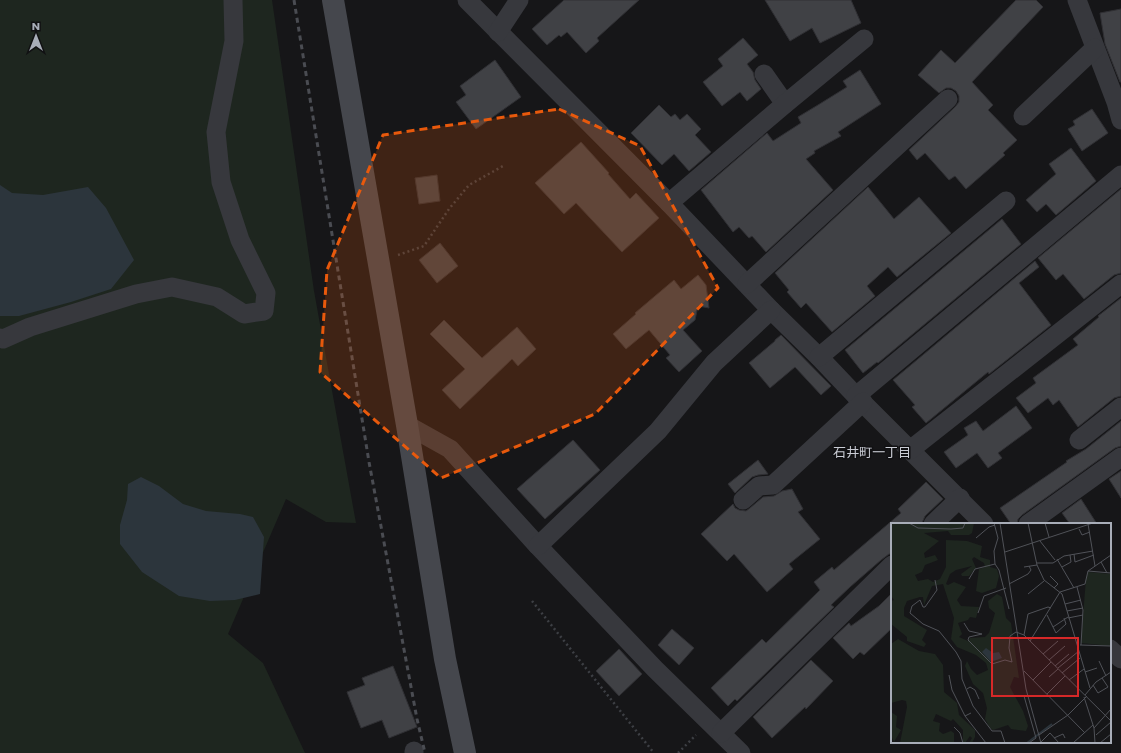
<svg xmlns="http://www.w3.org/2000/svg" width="1121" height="753" font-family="Poppins,'Noto Sans JP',sans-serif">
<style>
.green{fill:#1e261f}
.water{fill:#2c353c}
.building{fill:#404145;stroke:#303034}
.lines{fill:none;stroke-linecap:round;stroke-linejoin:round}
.path{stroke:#3d3f44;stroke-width:2.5;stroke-dasharray:2 3;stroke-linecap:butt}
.street{stroke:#37383d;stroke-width:19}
.secondary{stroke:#45474d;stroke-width:22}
.rail{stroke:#4a4c52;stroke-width:3;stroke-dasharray:5 4;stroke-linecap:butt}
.marked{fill:#e8590c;fill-opacity:0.2;stroke:#e8590c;stroke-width:3;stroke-dasharray:8 5;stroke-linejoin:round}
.labels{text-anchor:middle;stroke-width:3;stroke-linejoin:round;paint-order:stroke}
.neighbourhood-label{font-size:13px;fill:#c9ccd4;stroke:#111113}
.inset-river{fill:none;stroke:#2c353c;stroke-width:2}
.inset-road{fill:none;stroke:#505258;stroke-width:1}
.view{fill:#d62828;fill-opacity:0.15;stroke:#d62828;stroke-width:2}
.inset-edge{fill:none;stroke:#a8adb8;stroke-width:2}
</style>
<rect width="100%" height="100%" fill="#161618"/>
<!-- green -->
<path class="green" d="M 0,0 L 272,0 L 314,291 L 356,523 L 326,522 L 286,499 L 228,634 L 263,663 L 305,753 L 0,753 Z"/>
<!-- water -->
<g class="water">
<path d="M 0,185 L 12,193 L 43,195 L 88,187 L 106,208 L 134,260 L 111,289 L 71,302 L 19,316 L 0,316 Z"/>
<path d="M 141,477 L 159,486 L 183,504 L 206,511 L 240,514 L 253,517 L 264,537 L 260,594 L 235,600 L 210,601 L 179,596 L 142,572 L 120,544 L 120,525 L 127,500 L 128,484 Z"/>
</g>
<!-- building -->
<g class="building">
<path d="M 564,0 L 639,0 L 597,38 L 599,41 L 586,53 L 567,32 L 561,37 L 559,35 L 547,45 L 532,29 Z"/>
<path d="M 765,0 L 851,0 L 861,23 L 820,43 L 812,28 L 790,41 Z"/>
<path d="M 1016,0 L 1036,0 L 1043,7 L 972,82 L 993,105 L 988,110 L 1017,140 L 1003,153 L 1005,155 L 966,189 L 955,176 L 949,180 L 925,153 L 917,160 L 909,150 L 955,107 L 959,102 L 959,96 L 956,91 L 951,88 L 946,88 L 939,93 L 918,75 L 941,50 L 955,63 Z"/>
<path d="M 1121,9 L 1121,82 L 1120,82 L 1105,44 L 1100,13 Z"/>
<path d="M 743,38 L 758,55 L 747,64 L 753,72 L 755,80 L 761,89 L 747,101 L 740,92 L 722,106 L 703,82 L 723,66 L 718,59 Z"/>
<path d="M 495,60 L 521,97 L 476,129 L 456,102 L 466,95 L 460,86 Z"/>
<path d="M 860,70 L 881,104 L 838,132 L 841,136 L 814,151 L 815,153 L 806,159 L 833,190 L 766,252 L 752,236 L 749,238 L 739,227 L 733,232 L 701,190 L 767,133 L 773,141 L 801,123 L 798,117 L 818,105 L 847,87 L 843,81 Z"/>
<path d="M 659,105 L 671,117 L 675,114 L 680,120 L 687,114 L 701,129 L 695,135 L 711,152 L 689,171 L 674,154 L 662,165 L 631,133 Z"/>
<path d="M 1092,109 L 1108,133 L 1082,151 L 1068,129 L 1075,125 L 1073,121 Z"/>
<path d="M 581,142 L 609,173 L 608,174 L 630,199 L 636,193 L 659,218 L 622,252 L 576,203 L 564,214 L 535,183 Z"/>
<path d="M 1071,148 L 1096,181 L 1056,215 L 1046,204 L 1037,212 L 1026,200 L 1056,174 L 1049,164 Z"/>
<path d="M 437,175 L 440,201 L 419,204 L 415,178 Z"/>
<path d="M 868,187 L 894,219 L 919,197 L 951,233 L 897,277 L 888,267 L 867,286 L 875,296 L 832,332 L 806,303 L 801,308 L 787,292 L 789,290 L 775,273 Z"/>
<path d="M 1121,189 L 1121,273 L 1114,275 L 1084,299 L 1063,274 L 1056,280 L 1038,258 Z"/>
<path d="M 1002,219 L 1021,244 L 878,363 L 877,362 L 863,373 L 845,350 Z"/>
<path d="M 440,243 L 458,266 L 437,283 L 419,260 Z"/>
<path d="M 1035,261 L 1039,267 L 1019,283 L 1051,325 L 989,374 L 988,372 L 926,423 L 912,407 L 915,405 L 893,380 Z"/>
<path d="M 698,275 L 706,285 L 709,308 L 698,306 L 695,320 L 683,330 L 702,351 L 679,372 L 666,358 L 670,355 L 649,330 L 626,349 L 613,334 L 636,314 L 635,313 L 674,280 L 681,289 Z"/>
<path d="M 1121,298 L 1121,396 L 1114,398 L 1078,427 L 1059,400 L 1053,405 L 1048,398 L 1028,413 L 1016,398 L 1036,383 L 1033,378 L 1078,345 L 1073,339 L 1099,317 L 1098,316 Z"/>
<path d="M 444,320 L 482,358 L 517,327 L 536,349 L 518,366 L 512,359 L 460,409 L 442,390 L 465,369 L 430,334 Z"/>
<path d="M 781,335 L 831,386 L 821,395 L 795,367 L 770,388 L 749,363 L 775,341 L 775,340 Z"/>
<path d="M 1016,406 L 1032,428 L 998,453 L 1002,458 L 988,468 L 977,453 L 956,468 L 944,452 L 968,435 L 964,428 L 976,421 L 983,431 Z"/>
<path d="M 1121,421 L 1121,446 L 1115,448 L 1022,515 L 1018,519 L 1017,524 L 1011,524 L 1000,508 L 1067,462 L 1066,461 L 1086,449 Z"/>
<path d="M 573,440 L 600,470 L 545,519 L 517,489 Z"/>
<path d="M 758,460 L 768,474 L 758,475 L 752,477 L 735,493 L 728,484 Z"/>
<path d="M 1121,471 L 1121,498 L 1109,479 Z"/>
<path d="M 926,482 L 943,499 L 925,516 L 922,523 L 892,524 L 892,554 L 889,554 L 881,560 L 850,587 L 831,605 L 834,607 L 737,701 L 735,699 L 728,706 L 711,688 L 762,639 L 766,643 L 820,590 L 814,582 L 832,567 L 834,570 L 901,513 L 898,509 Z"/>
<path d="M 792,489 L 803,509 L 798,512 L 820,539 L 789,564 L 793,569 L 767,592 L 734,554 L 727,561 L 701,534 L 733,504 L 735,508 L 739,510 L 746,511 L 750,508 L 763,497 L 774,496 L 782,491 Z"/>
<path d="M 1081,499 L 1097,524 L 1070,524 L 1062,513 Z"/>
<path d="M 892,593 L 892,628 L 864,655 L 860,652 L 853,659 L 833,638 L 849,623 L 851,626 L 879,606 Z"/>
<path d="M 672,629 L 694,648 L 679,665 L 658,645 Z"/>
<path d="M 619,649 L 642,674 L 619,696 L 596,671 Z"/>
<path d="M 811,660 L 833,681 L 806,709 L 805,707 L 772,738 L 753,717 Z"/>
<path d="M 393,666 L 417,727 L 389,738 L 382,720 L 361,728 L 347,692 L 365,685 L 362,678 Z"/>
</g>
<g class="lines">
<!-- path -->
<g class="path">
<path d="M 398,255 L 424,246 L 449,209 L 469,185 L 503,166"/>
<path d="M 532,601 L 654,753"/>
<path d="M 678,753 L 696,735"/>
</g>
<!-- street -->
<g class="street">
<path d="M 467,0 L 669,203 L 771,310 L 819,357 L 856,396 L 984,524"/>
<path d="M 1077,0 L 1116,102 L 1121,120"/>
<path d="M 498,32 L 519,0"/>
<path d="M 764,74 L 785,104"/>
<path d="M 1023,116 L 1095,48"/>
<path d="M 669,203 L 785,104 L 864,39"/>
<path d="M 747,284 L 948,99"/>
<path d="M 0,338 L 3,339 L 30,327 L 136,294 L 172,287 L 217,297 L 244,314 L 264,311 L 266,293 L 240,240 L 221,182 L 216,132 L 234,41 L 233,0"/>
<path d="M 819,357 L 1006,201"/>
<path d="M 856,396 L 1121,175"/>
<path d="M 407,425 L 450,449 L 538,546 L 655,669 L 741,753"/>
<path d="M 1079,440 L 1121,407"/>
<path d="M 910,450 L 1121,284"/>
<path d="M 743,500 L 759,486 L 773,485 L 863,402"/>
<path d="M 933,524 L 960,498"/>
<path d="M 1028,524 L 1121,457"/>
<path d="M 538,546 L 658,431 L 714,363 L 771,310"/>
<path d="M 1110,649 L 1121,659"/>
<path d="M 721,733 L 892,565"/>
<path d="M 414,751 L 414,753"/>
</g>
<!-- secondary -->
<path class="secondary" d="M 333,0 L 407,425 L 445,659 L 465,753"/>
<!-- rail -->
<path class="rail" d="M 294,0 L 369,462 L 417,719 L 425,753"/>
</g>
<!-- marked area -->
<path class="marked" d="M 559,109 L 640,146 L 718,288 L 595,414 L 441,478 L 320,372 L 327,270 L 383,135 Z"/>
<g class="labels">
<!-- neighbourhood labels -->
<g class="neighbourhood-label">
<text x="872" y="457">石井町一丁目</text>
</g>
</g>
<!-- overview -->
<g transform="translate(891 523)">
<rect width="220" height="220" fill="#161618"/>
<path d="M 0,0 L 83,0 L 81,10 L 78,12 L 60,12 L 57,8 L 33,10 L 48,18 L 33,30 L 34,35 L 44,32 L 47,37 L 34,42 L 31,49 L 24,52 L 27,58 L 37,56 L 42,59 L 49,56 L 55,44 L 55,17 L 76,18 L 91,23 L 89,34 L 99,37 L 99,44 L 106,46 L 108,53 L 105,65 L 91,70 L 85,68 L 88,46 L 94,44 L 93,40 L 83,34 L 81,36 L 85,45 L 78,53 L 71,53 L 70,51 L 81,43 L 65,47 L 59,51 L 55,61 L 57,62 L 63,59 L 75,64 L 66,77 L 70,83 L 88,84 L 85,95 L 79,94 L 77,97 L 67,100 L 71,111 L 68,114 L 77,118 L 79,115 L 94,114 L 98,110 L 104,90 L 98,85 L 97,78 L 106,71 L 111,74 L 115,95 L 120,100 L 128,155 L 123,154 L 119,164 L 132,188 L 137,203 L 135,208 L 120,206 L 117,202 L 102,207 L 99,205 L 94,196 L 96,185 L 92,170 L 82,161 L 74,143 L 76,138 L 80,146 L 86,152 L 97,147 L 95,140 L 85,132 L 66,124 L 60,116 L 63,95 L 52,61 L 41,63 L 33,82 L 32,74 L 29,74 L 16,78 L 13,85 L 13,93 L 36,107 L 31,117 L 35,121 L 33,124 L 16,118 L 16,114 L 0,101 L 0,78 L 3,77 L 0,73 ZM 197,49 L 220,51 L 220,123 L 190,120 L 195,55 ZM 7,116 L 28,128 L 44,131 L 52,142 L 53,169 L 66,180 L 68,192 L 84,207 L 84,214 L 81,220 L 78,220 L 81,215 L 79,213 L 74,220 L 72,219 L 72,207 L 62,196 L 60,198 L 45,191 L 42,198 L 49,200 L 48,208 L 52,211 L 60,208 L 63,210 L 63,220 L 9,220 L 16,184 L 15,178 L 11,177 L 0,180 L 0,121 ZM 0,189 L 6,193 L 5,204 L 10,207 L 3,219 L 0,212 Z" fill="#1e261f"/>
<path d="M 95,125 L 102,130 L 108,129 L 111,135 L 100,139 L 91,129 Z" fill="#2c353c"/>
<path class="inset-river" d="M 136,220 L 161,201"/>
<path class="inset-road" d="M 18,0 L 27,5 L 60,6 L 72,5 L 74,0M 103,0 L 107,15 L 103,28 L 104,41 L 108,47 L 118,86M 109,0 L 135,166 L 150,220M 137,0 L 146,42 L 153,57 L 171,71 L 199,165M 154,0 L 158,14M 197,1 L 204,43M 188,6 L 191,12 L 199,9M 85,15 L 98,4 L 104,2M 149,18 L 164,37M 114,29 L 202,0M 183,31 L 184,39 L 203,32M 166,36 L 183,65M 210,39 L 216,50M 146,40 L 162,40 L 173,33 L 202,28M 133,44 L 146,42M 171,44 L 180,39 L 179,32M 197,48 L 220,50M 159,53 L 167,61 L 163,65M 78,56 L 84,46 L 104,41M 44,57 L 46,67 L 34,84 L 32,84 L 29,77 L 21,83 L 19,90 L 32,101 L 48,108 L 65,129 L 70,138 L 71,156 L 82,183 L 101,208 L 110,208 L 114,220M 118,61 L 137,51 L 140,47 L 138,43M 186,64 L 192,87 L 190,122M 137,71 L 153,58M 174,81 L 190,77M 176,88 L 192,85M 87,90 L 93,73 L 115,65M 156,92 L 165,110 L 175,101 L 173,95M 177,95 L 192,92M 73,100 L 78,108 L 91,111 L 78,114 L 77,117 L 101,141 L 114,137 L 121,139 L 118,125 L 119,113 L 125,109 L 133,112 L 220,198M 162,104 L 177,94M 133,112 L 137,91 L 157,84 L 160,85M 139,118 L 169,69 L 194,61 L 197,48 L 220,32M 189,122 L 220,123M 152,131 L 167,118M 158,137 L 174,123M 208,138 L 215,153M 164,143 L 178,131M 167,145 L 188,128M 133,148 L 194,210M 194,149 L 206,145M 171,150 L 189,135M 58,152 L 61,167 L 74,193M 158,154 L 167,146M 142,157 L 160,139M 178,157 L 193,146M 202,162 L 207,170 L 217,164 L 211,155M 76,166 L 79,164 L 84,167 L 88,176M 156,171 L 174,153M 194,172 L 205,159 L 220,149M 133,173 L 145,215 L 138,220M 193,174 L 203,205 L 204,220M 80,190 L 74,193 L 95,220M 63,204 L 69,210 L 72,220M 203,205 L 220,186M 148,212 L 177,192 L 196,173M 205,212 L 220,199M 163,215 L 172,211 L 174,215M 150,219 L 159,210 L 168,220M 182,220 L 202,202M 209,220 L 220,211"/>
<path class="view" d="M 101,115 L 187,115 L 187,173 L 101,173 Z"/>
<rect width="220" height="220" class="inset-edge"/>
</g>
<!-- north arrow -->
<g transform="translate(36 36)" stroke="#111113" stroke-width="3" paint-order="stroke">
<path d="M0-3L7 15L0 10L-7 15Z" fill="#a8adb8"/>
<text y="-6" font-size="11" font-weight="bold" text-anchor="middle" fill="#a8adb8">N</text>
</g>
</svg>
